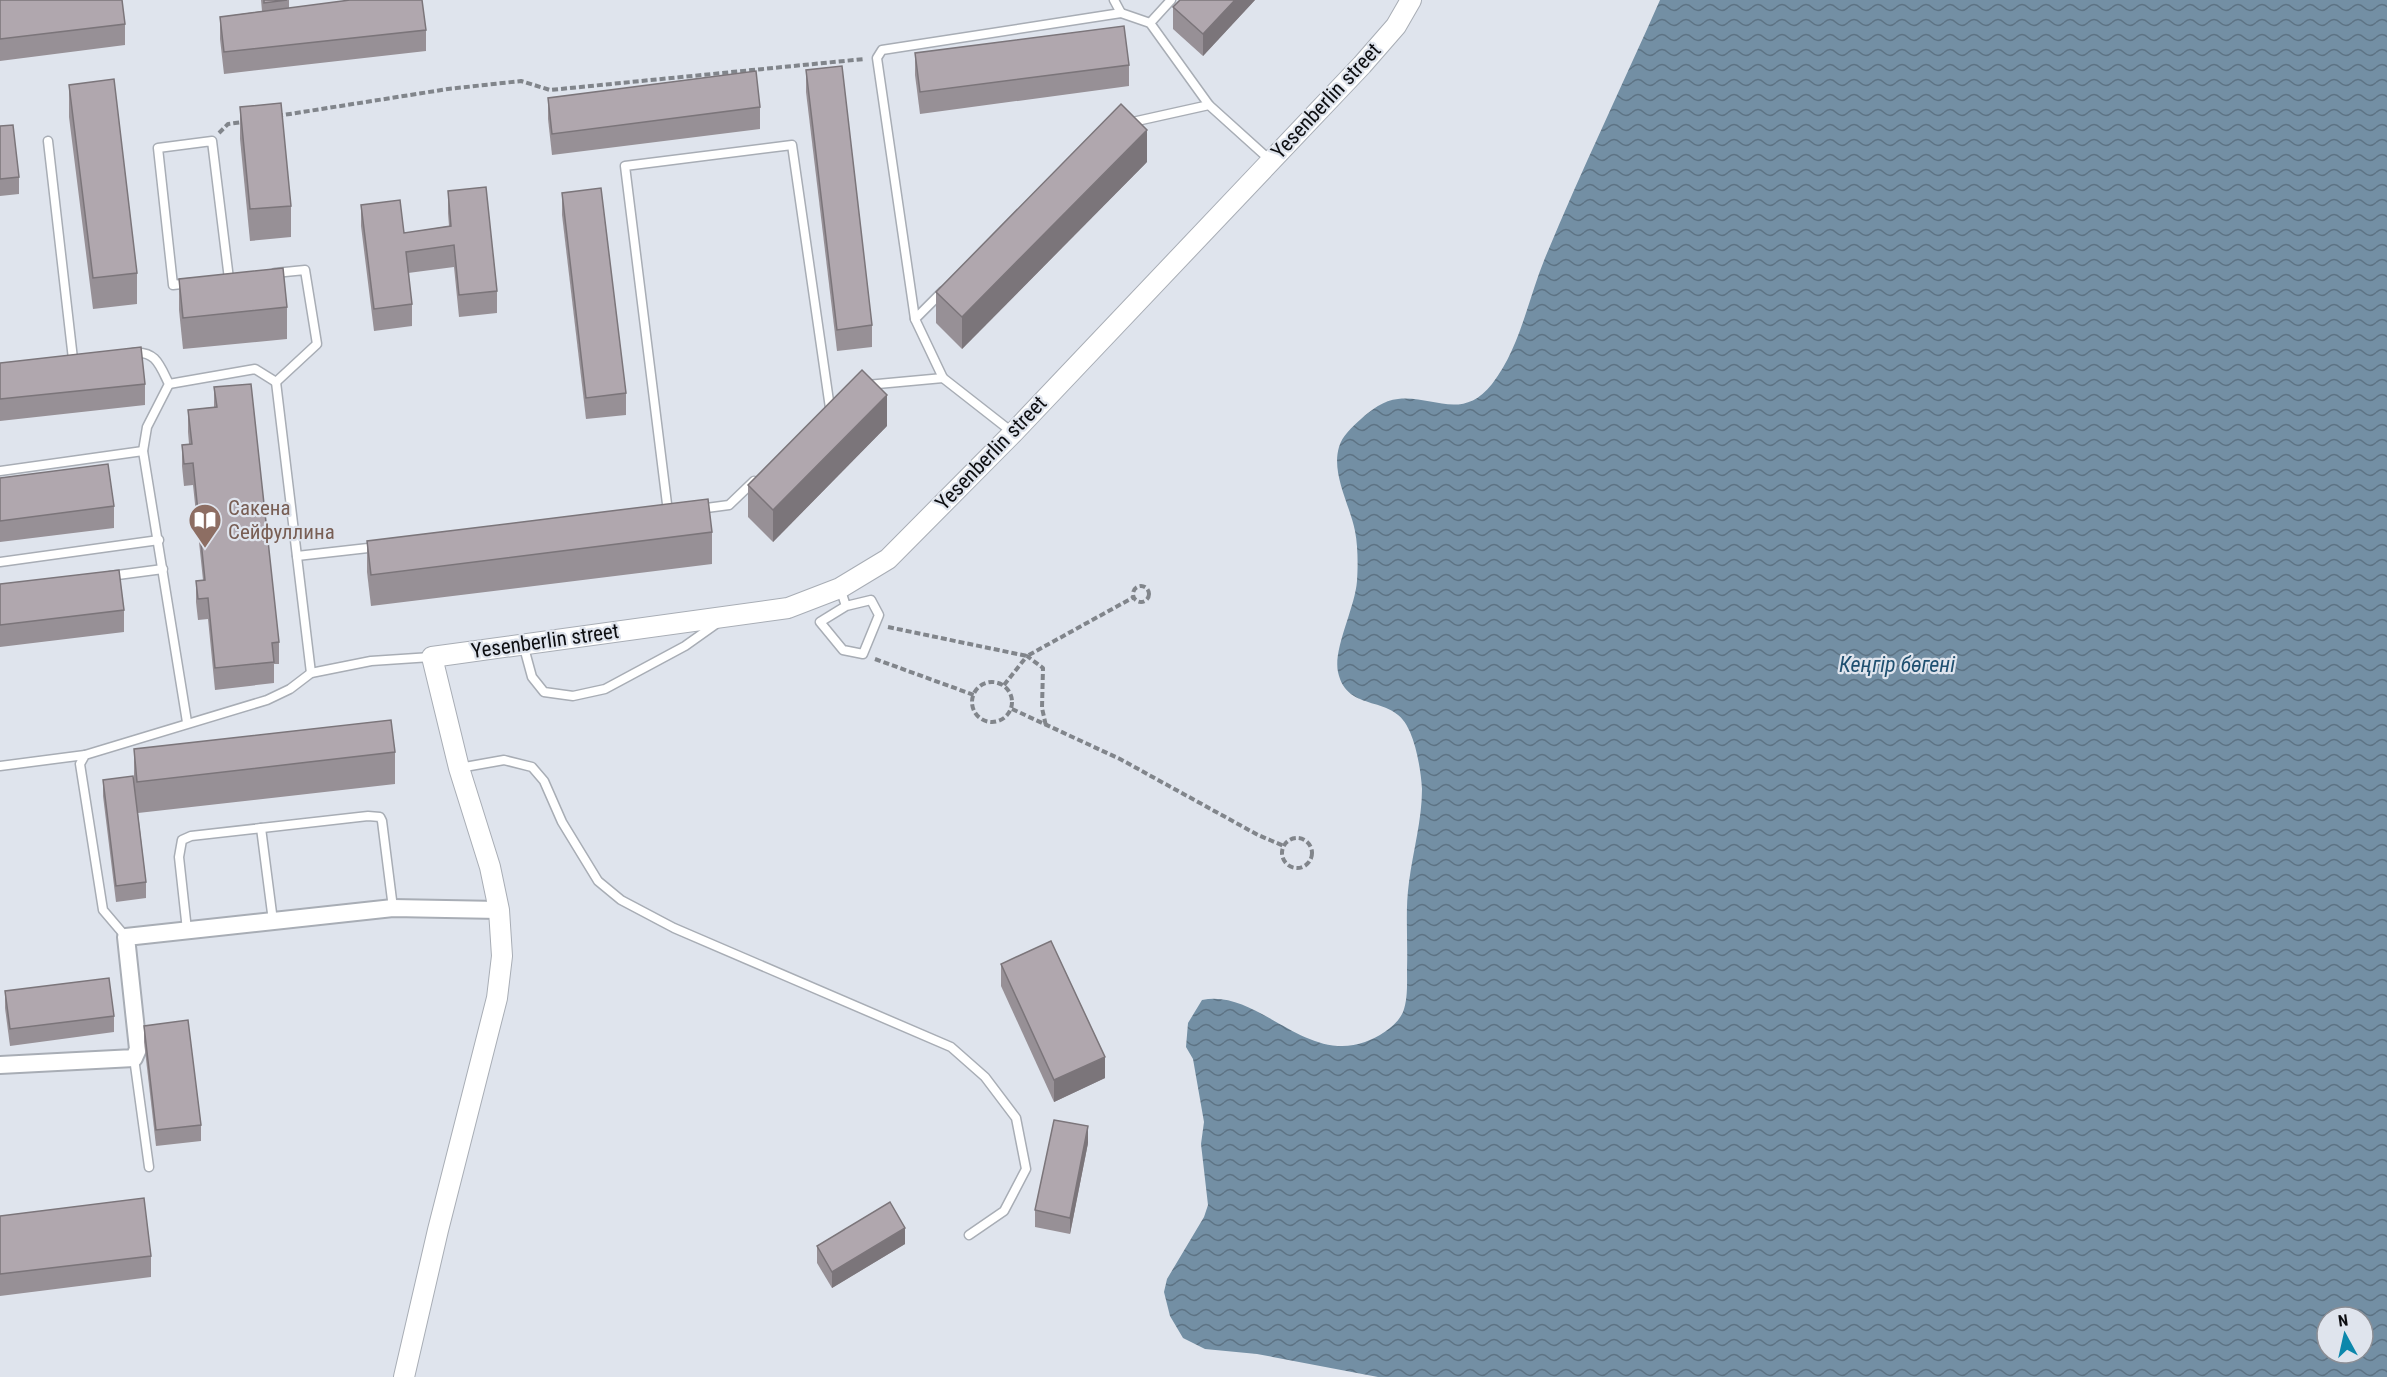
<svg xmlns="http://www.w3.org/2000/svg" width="2387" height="1377" font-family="'Roboto Condensed',sans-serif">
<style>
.water{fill:url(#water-waves);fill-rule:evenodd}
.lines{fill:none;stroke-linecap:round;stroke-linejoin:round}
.service-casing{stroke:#a8adb5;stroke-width:11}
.minor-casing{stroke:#a8adb5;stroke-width:20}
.tertiary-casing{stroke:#a8adb5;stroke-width:22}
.path{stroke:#81858b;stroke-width:4;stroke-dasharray:6 3;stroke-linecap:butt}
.service{stroke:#fff;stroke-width:8}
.minor{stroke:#fff;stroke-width:16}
.tertiary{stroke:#fff;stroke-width:20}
.wall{fill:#979096}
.shaded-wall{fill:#7b757a}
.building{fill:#b0a7ae;stroke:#7b757a;stroke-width:1.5}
.labels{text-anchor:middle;stroke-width:4.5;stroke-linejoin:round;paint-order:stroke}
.street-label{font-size:21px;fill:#0d0e11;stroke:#dfe4ed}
.education-label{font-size:21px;fill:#785e54;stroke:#dfe4ed;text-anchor:start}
.water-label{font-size:22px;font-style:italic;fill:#1f5070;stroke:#dfe4ed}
</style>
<defs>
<pattern id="water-waves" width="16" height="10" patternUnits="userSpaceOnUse" patternTransform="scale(1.5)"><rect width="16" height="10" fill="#738fa4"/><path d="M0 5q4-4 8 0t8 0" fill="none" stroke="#5d7384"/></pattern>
</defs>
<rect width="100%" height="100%" fill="#dfe4ed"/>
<!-- water -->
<path class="water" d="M 1660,0 L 2387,0 L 2387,1377 L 1378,1377 L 1257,1354 L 1205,1349 L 1183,1338 L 1170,1316 L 1164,1292 L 1167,1279 L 1204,1217 L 1208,1205 L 1201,1144 L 1204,1122 L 1193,1059 L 1186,1047 L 1188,1023 L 1202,1000 C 1257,988 1304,1064 1365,1042 C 1379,1037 1397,1026 1403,1012 C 1408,999 1407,982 1407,969 C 1408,940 1405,910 1409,882 C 1413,851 1422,820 1422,789 C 1421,772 1417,748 1410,732 C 1395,692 1347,715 1338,672 C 1333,649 1355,608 1357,581 C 1358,566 1358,546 1355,531 C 1350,505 1331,474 1339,447 C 1342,436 1352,427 1361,419 C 1371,410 1384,400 1398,399 C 1433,395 1462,422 1492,384 C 1520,348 1528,299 1545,258 C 1581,171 1622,86 1660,0 ZM 2327,1317 L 2363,1317 L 2363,1353 L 2327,1353 Z"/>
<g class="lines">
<!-- service casing -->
<g class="service-casing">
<g id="service">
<path d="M 1114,0 L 1121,13 L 1150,23 L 1209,105"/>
<path d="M 1150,23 L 1171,0"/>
<path d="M 1128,123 L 1209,105 L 1270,160"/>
<path d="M 48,141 L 73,359"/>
<path d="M 275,273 L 305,270 L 317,344 L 276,382"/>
<path d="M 190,283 L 173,285 L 158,148 L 212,141 L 229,279"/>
<path d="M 915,319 L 877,58 L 882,50 L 1121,13"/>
<path d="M 133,353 C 156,350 160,366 169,384 L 147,427 L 143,451 L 187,722"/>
<path d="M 943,378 L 915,319 L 943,291"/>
<path d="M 276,382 L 311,673"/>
<path d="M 169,384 L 255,369 L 276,382"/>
<path d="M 867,385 L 943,378 L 1012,432"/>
<path d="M 0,471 L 143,451"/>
<path d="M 699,509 L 729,505 L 754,481"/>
<path d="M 668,512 L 625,166 L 792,145 L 830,408"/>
<path d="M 297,556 L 377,547"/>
<path d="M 0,562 L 159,540"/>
<path d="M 110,576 L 163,569"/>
<path d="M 840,588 L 846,606 L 820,622 L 843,650 L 863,654 L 879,615 L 871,600 L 846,606"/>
<path d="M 523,644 L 532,677 L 544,692 L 573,696 L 605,689 L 685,646 L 716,624"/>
<path d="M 0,766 L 85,755"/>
<path d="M 459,768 L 504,760 L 532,767 L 544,781 L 562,822 L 598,881 L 621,900 L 674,928 L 951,1047 L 985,1077 L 1016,1118 L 1026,1169 L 1004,1211 L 969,1235"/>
<path d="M 261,828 L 273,921"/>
<path d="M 187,930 L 179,857 L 182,840 L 191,836 L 368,816 L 380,817 L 382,821 L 393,908"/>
<path d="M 126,937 L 103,910 L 80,764 L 85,755 L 267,700 L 290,689 L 311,673 L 371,661 L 431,657"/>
<path d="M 134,1058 L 149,1167"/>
</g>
</g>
<!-- minor casing -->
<g class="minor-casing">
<path id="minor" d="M 0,1065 L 134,1058 L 138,1049 L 126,937 L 393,908 L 499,910"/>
</g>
<!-- tertiary casing -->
<g class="tertiary-casing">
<path id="tertiary" d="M 404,1377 L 438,1230 L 497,998 L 502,956 L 499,910 L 490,867 L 459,768 L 432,657 L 788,608 L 840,588 L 888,559 L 1013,433 L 1362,65 L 1396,26 L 1411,0"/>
</g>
<!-- path -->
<g class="path">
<path d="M 277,116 L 448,89 L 521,81 L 550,90 L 864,59"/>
<path d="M 219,133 L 228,124 L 243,122"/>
<circle cx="1141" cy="594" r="8"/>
<path d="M 888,627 L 1027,656 L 1134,597"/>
<path d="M 875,659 L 974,695"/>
<circle cx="992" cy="702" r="20"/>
<path d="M 1004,685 L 1027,656 L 1043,668 L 1042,708 L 1046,726"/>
<path d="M 1012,709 L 1120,759 L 1258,835 L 1284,846"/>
<circle cx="1297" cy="853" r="15"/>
</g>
<!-- service -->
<use href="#service" class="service"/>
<!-- minor -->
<use href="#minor" class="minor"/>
<!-- tertiary -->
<use href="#tertiary" class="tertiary"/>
</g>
<!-- wall -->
<g class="wall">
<path d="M 0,0 L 125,24 L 125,45 L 0,61 Z"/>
<path d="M 261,0 L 289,0 L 289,8 L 426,30 L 426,51 L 224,74 L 220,39 L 220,17 L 262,11 Z"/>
<path d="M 1255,0 L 1203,56 L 1173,29 L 1173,7 Z"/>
<path d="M 915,53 L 1129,65 L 1129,86 L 920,114 L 915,75 Z"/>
<path d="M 806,70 L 872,325 L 872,347 L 837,351 L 806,92 Z"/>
<path d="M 69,85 L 137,273 L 137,304 L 93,309 L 69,117 Z"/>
<path d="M 548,98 L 760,107 L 760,129 L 552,155 L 548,119 Z"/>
<path d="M 240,107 L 291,206 L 291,237 L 250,241 L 240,139 Z"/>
<path d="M 0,126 L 19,177 L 19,194 L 0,196 Z"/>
<path d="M 1147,162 L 962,349 L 936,323 L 936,292 Z"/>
<path d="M 448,191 L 497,291 L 497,313 L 459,317 L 454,267 L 408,273 L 412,304 L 412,326 L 374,331 L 361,226 L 361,205 L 404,233 L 449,226 L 448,213 Z"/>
<path d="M 562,193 L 626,393 L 626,415 L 586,419 L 562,215 Z"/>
<path d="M 179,279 L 287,307 L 287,339 L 183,349 L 179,310 Z"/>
<path d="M 0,363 L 145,384 L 145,405 L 0,421 Z"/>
<path d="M 214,387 L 279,642 L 279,664 L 274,664 L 274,683 L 215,690 L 208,619 L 198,620 L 196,602 L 196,581 L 203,580 L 193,485 L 184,486 L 182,466 L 182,445 L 189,444 L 188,432 L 188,410 L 214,407 Z"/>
<path d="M 887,426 L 773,542 L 748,517 L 748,485 Z"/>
<path d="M 0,478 L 114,506 L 114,528 L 0,542 Z"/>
<path d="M 712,532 L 712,564 L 371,606 L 367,572 L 367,541 Z"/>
<path d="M 0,584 L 124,610 L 124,632 L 0,647 Z"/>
<path d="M 134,749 L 395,752 L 395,784 L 138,813 L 146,882 L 146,898 L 116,902 L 103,796 L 103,780 L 134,780 Z"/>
<path d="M 1001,964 L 1105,1078 L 1054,1102 L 1001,986 Z"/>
<path d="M 5,991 L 114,1016 L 114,1032 L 10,1046 L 5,1008 Z"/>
<path d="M 144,1026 L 201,1125 L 201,1141 L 156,1146 L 144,1042 Z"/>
<path d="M 1088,1143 L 1070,1234 L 1035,1227 L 1035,1210 Z"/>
<path d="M 0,1216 L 151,1256 L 151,1277 L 0,1296 Z"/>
<path d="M 905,1244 L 832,1288 L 817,1263 L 817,1246 Z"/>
</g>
<!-- shaded-wall -->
<g class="shaded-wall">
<path d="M 1235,0 L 1255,0 L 1203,56 L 1203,34 Z"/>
<path d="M 1147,130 L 1147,162 L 962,349 L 962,317 Z"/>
<path d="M 887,395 L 887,426 L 773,542 L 773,510 Z"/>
<path d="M 1105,1057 L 1105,1078 L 1054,1102 L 1054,1080 Z"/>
<path d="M 1088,1126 L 1088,1143 L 1070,1234 L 1070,1218 Z"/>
<path d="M 905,1228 L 905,1244 L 832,1288 L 832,1272 Z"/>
</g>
<!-- building -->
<g class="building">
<path d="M 0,0 L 122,0 L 125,24 L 0,39 Z"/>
<path d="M 264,0 L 287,0 L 264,3 Z"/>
<path d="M 350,0 L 422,0 L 426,30 L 224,52 L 220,17 Z"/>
<path d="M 1180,0 L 1235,0 L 1203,34 L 1173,7 Z"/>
<path d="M 1124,26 L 1129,65 L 920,92 L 915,53 Z"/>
<path d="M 842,66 L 872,325 L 837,330 L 806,70 Z"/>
<path d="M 756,71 L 760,107 L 552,134 L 548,98 Z"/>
<path d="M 114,79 L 137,273 L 93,278 L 69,85 Z"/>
<path d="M 281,103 L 291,206 L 250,209 L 240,107 Z"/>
<path d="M 1121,104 L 1147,130 L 962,317 L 936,292 Z"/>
<path d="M 13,125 L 19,177 L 0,179 L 0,126 Z"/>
<path d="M 486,187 L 497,291 L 459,295 L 454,245 L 406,252 L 412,304 L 374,309 L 361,205 L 400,200 L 404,233 L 451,226 L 448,191 Z"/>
<path d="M 601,188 L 626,393 L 586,398 L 562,193 Z"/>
<path d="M 283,268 L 287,307 L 183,318 L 179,279 Z"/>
<path d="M 141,347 L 145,384 L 0,399 L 0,363 Z"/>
<path d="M 862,370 L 887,395 L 773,510 L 748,485 Z"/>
<path d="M 251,384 L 279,642 L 272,643 L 274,662 L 215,668 L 208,598 L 198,599 L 196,581 L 205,580 L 193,463 L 184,464 L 182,445 L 192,444 L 188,410 L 217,407 L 214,387 Z"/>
<path d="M 108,464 L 114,506 L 0,521 L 0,478 Z"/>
<path d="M 708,499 L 712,532 L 371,575 L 367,541 Z"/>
<path d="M 119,570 L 124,610 L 0,625 L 0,584 Z"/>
<path d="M 391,720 L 395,752 L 137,782 L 134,749 Z"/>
<path d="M 133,776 L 146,882 L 116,886 L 103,780 Z"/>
<path d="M 1051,941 L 1105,1057 L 1054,1080 L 1001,964 Z"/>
<path d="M 109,978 L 114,1016 L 10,1029 L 5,991 Z"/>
<path d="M 188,1020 L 201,1125 L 156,1130 L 144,1026 Z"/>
<path d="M 1054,1120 L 1088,1126 L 1070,1218 L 1035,1210 Z"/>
<path d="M 144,1198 L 151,1256 L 0,1274 L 0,1216 Z"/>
<path d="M 890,1202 L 905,1228 L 832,1272 L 817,1246 Z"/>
</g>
<!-- icons -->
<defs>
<g id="library-pin" transform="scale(1.725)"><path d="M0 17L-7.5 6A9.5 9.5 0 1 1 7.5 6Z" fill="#8d6e63" stroke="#dfe4ed"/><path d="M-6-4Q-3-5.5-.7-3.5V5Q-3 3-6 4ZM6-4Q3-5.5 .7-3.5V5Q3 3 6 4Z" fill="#fff"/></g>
</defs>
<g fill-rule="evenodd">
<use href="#library-pin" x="205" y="520"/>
</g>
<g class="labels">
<!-- street labels -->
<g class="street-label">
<text transform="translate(1326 101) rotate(-47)" y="7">Yesenberlin street</text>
<text transform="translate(991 453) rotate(-46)" y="7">Yesenberlin street</text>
<text transform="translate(545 641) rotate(-8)" y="7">Yesenberlin street</text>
</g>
<!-- education labels -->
<g class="education-label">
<text x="228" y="515">Сакена<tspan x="228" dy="24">Сейфуллина</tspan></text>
</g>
<!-- water labels -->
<g class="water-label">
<text x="1897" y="672">Кеңгір бөгені</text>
</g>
</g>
<!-- north arrow -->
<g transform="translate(2345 1335) rotate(352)"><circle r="28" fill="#dfe4ed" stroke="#8b8e95" stroke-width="1.5"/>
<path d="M0-4.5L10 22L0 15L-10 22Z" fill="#0c87ab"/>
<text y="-9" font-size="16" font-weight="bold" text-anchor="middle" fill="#0d0e11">N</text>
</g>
</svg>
